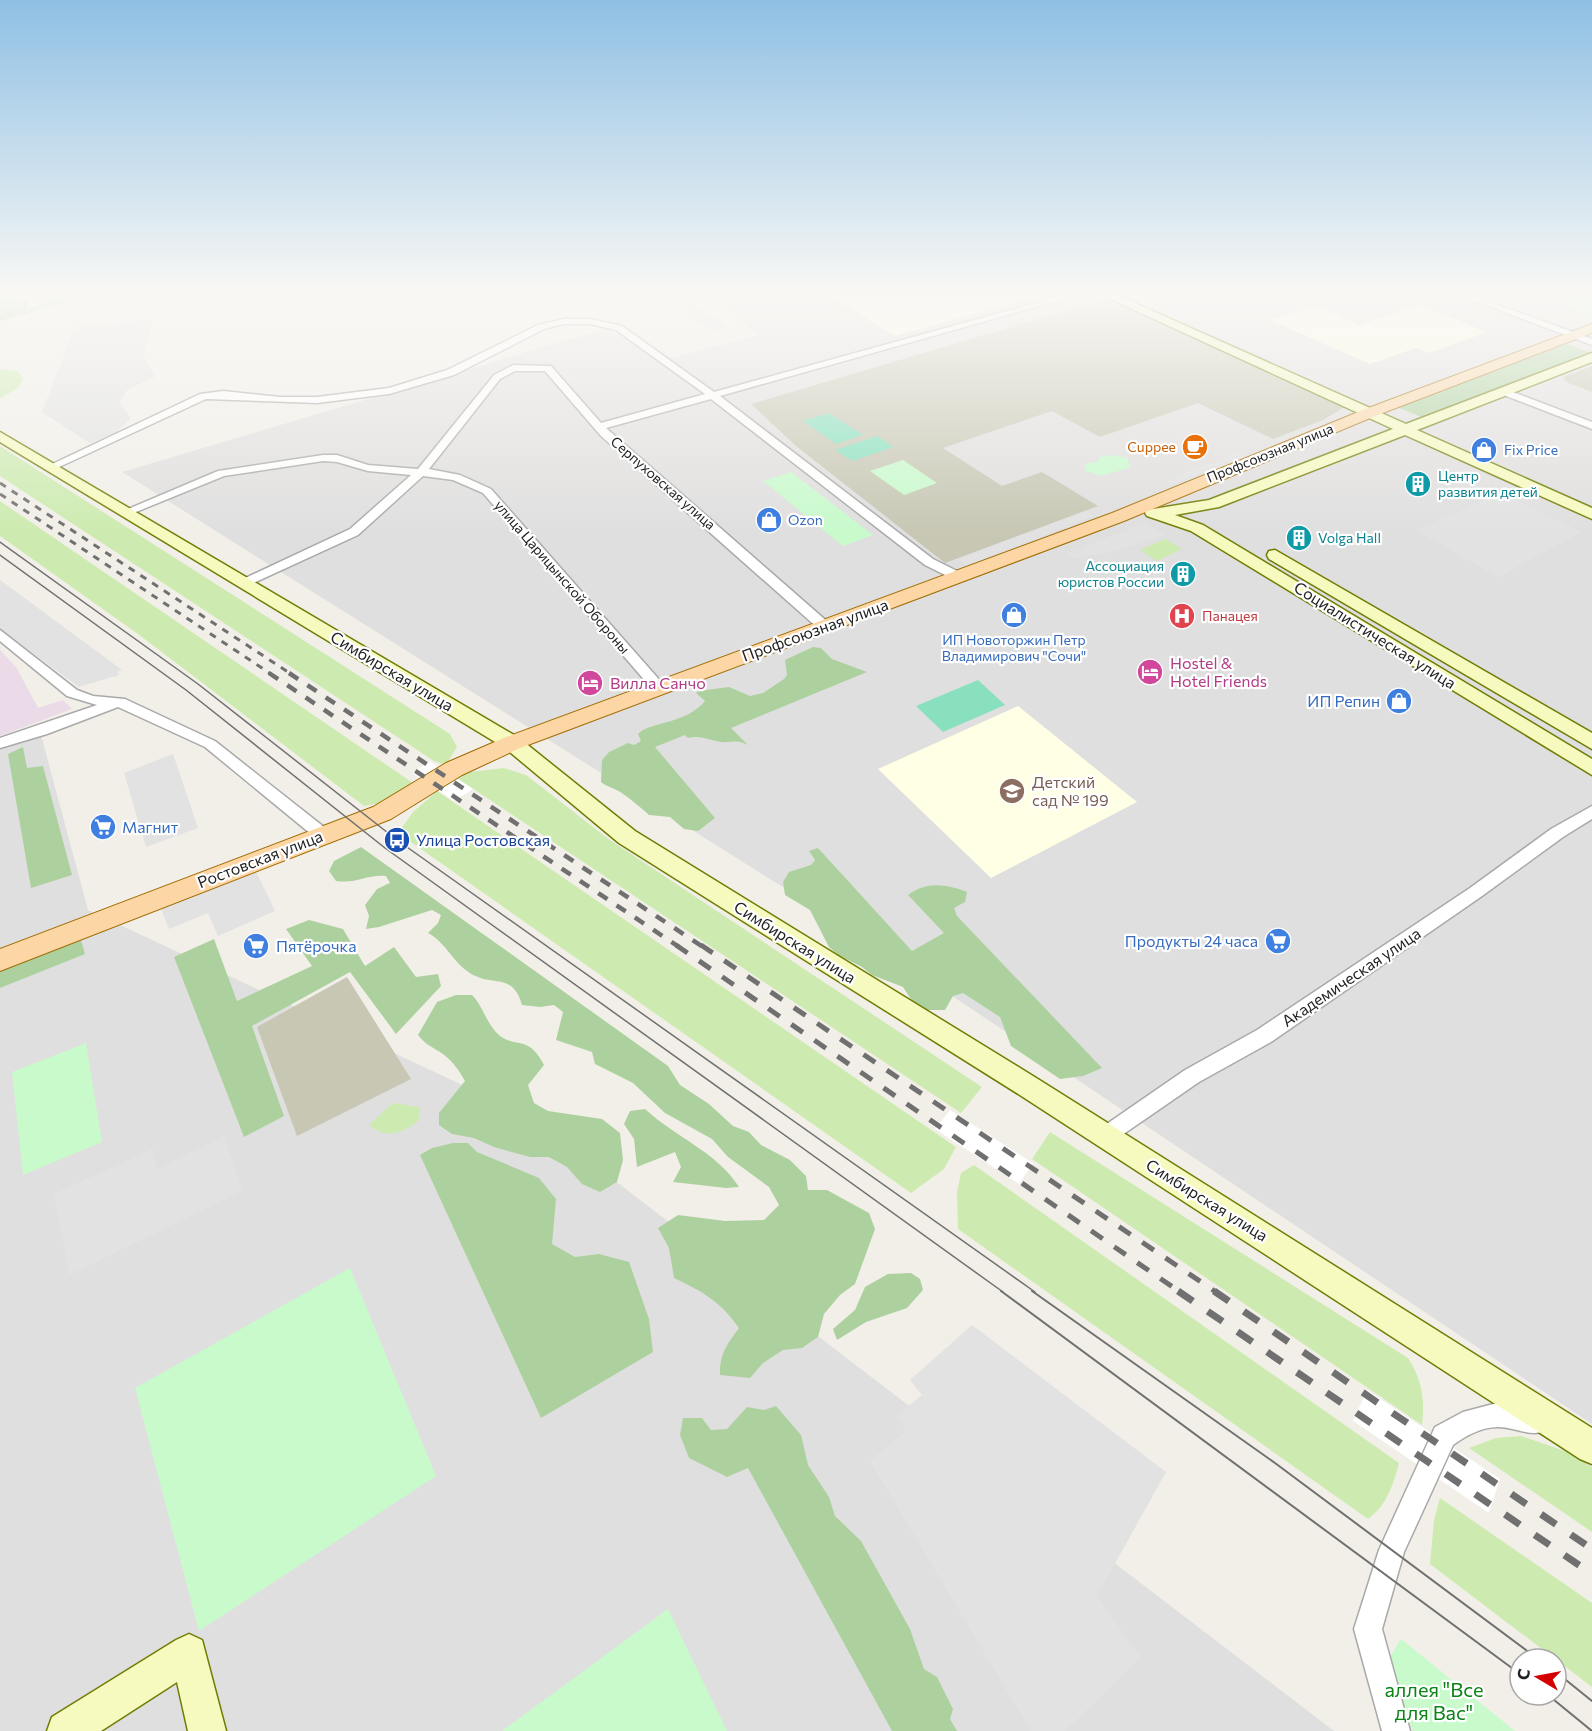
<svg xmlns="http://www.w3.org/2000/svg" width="1592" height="1731" font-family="Commissioner,sans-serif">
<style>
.residential{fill:#e0dfdf}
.industrial{fill:#ebdbe8}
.education{fill:#ffffe5}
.construction{fill:#c7c7b4}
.grass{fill:#cdebb0}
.forest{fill:#add19e}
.park{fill:#c8facc}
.pitch{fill:#88e0be}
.parking{fill:#e2e2e2}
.pier{fill:#fff}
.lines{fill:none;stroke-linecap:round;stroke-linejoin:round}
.street-casing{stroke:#a9a9a9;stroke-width:3}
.secondary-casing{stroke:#707d05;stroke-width:3}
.primary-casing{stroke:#a06b00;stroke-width:2}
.street{fill:#fff;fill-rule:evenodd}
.secondary{fill:#f7fabf;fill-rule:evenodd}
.primary{fill:#fcd6a4;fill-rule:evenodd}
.tram-far1{stroke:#707070;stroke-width:1.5}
.tram{stroke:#707070;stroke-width:2}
.rail-far3{stroke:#707070;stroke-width:3;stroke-dasharray:7 7;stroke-linecap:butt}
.rail-far2{stroke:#707070;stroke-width:4.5;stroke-dasharray:11 11;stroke-linecap:butt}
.rail-far1{stroke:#707070;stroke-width:5;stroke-dasharray:14 14;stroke-linecap:butt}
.rail{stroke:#707070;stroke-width:7;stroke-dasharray:18 18;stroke-linecap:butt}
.labels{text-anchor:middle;stroke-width:4.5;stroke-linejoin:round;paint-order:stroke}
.far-food-label{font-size:14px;fill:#c56008;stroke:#fff;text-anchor:end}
.far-shop-label{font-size:14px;fill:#366cbe;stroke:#fff;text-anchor:start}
.far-street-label{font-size:14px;fill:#222;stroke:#fff}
.far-culture-label{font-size:14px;fill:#0d838f;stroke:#fff;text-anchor:start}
.far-health-label{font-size:14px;fill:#be3a42;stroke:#fff;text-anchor:start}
.street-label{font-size:16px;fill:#222;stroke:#fff}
.hotel-label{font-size:16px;fill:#b23c85;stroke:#fff;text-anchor:start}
.shop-label{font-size:16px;fill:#366cbe;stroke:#fff;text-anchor:end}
.education-label{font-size:16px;fill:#785e54;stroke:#fff;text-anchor:start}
.transit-label{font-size:16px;fill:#164399;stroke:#fff;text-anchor:start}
.near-park-label{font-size:20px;fill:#0c8416;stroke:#fff}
</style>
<rect width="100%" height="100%" fill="#f2efe9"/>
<!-- residential -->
<g class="residential">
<path d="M 706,291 L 1592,291 L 1592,1424 L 891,955 L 122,472 L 604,329 L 672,358 L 758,335 Z"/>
<path d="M 41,735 L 88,910 L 533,1118 L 1334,1731 L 0,1731 L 0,748 Z"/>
</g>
<!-- industrial -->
<path class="industrial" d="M 0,650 L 16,667 L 38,708 L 63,700 L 72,709 L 0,736 Z"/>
<!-- education -->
<g class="education">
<path d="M 823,291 L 1057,291 L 895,336 Z"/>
<path d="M 1419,305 L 1487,332 L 1429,353 L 1416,348 L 1370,364 L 1270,320 L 1316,306 L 1360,325 Z"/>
<path d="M 1018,706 L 1137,802 L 991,878 L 878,769 Z"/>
</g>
<!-- construction -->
<g class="construction">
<path d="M 1106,299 L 1345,407 L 1323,420 L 1273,439 L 1198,403 L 1100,437 L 1052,411 L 943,448 L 1002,486 L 1042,472 L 1098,506 L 945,563 L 796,446 L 751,404 Z"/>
<path d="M 1592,366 L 1592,392 L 1566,382 L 1563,377 Z"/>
<path d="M 347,977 L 411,1079 L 297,1136 L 257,1027 Z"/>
</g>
<!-- grass -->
<g class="grass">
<path d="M 0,369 L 18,371 L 23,379 L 19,387 L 0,399 Z"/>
<path d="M 0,446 L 450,734 L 457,747 L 446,765 L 434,761 L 0,476 Z"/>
<path d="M 0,501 L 413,783 L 386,802 L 364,806 L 138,634 L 0,536 Z"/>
<path d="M 1165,539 L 1182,549 L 1157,561 L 1140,550 Z"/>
<path d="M 504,768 L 526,775 L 610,840 L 982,1087 L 961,1113 L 457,778 L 469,772 Z"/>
<path d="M 437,791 L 956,1147 L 944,1169 L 911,1193 L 398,833 L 413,812 Z"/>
<path d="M 393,1103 L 420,1107 L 419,1120 C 404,1133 385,1140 369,1125 Z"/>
<path d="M 1050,1132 L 1408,1358 C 1422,1380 1425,1399 1422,1425 L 1032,1159 Z"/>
<path d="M 974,1165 L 1399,1463 C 1393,1485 1387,1505 1368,1519 L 958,1229 L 957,1192 L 961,1173 Z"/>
<path d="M 1521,1436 L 1568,1452 L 1592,1467 L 1592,1532 L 1469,1448 L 1496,1438 Z"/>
<path d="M 1440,1498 L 1592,1603 L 1592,1687 L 1430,1564 L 1434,1520 Z"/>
</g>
<!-- forest -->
<g class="forest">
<path d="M 59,291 L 64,297 L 72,297 L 73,300 L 0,321 L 0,295 L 13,296 L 10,300 L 28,300 L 26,309 L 48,302 L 37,301 L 41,298 L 39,295 Z"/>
<path d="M 1567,344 L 1592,353 L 1424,418 L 1397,407 Z"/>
<path d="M 813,647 L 821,648 L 832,659 L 867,672 L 731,728 L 748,745 C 735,739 733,743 721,742 C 708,740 701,735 688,738 L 685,735 L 655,747 L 715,818 L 698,831 L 684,829 L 670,817 L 649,815 C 641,808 632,800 623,794 C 616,788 608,788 601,782 L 602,760 L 609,752 L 628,743 L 634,745 L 641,741 L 638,734 C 650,721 685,725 705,701 L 696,693 L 699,691 L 729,687 L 750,696 L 763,693 L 784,679 L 787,675 L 785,660 Z"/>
<path d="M 23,747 L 27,768 L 43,766 L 72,875 L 31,888 L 8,754 Z"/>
<path d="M 361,847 L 668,1066 L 680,1085 L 709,1104 L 733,1126 L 749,1132 L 761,1145 L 790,1160 L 806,1176 L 808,1190 L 827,1190 L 869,1213 L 875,1229 L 855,1284 L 840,1295 L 824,1314 L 818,1337 L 802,1348 L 783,1350 L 763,1363 L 750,1378 L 720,1375 C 719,1355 727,1344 739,1328 C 720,1301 703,1292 674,1278 L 669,1248 L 658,1228 L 678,1215 L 725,1221 L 764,1220 L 779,1205 L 769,1187 L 728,1157 L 712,1139 L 665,1113 L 633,1083 L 595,1064 L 592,1052 L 556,1040 L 563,1012 L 554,1005 L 540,1007 L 522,1005 C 512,970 491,989 467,971 C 451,959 445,942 428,933 L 438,923 L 441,915 L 432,910 L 379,927 L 366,929 L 369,916 L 365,905 L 377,889 L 390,883 L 386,876 C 367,874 357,884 336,881 L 329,871 L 334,861 Z"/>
<path d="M 818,848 L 912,951 L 944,933 L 908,895 C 927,881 946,884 967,892 L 965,902 L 954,908 L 957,916 L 1102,1068 L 1083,1076 L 1060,1079 L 1011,1046 L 1000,1017 L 963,993 L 953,996 L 945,1010 L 928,1010 L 914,1004 L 903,987 L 872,975 L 862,967 L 838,955 L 829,947 L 810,910 L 785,895 L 783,882 L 789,872 L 811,865 L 815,860 L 809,851 Z"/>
<path d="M 309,920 L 343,929 L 365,966 L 394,947 L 416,977 L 438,974 L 441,986 L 396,1034 L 350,972 L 252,1026 L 284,1116 L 244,1137 L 174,957 L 214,939 L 237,1001 L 312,966 L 286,929 Z"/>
<path d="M 80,937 L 85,954 L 0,988 L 0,969 Z"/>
<path d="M 456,995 L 472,995 C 483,1006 487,1025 499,1035 C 516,1049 528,1034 544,1065 L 528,1085 L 534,1103 L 548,1111 L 602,1119 L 620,1133 L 623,1160 L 617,1182 L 600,1192 L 582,1184 L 567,1167 L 549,1157 L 530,1157 L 494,1147 L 474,1138 L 452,1134 L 439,1125 L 439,1113 L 465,1081 C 459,1070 451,1059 440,1052 C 430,1046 425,1044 418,1035 L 437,1002 Z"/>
<path d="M 645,1109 C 675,1137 717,1152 739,1187 L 726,1188 L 673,1182 L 681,1167 L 675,1152 L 637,1167 L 634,1139 L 624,1124 L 630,1111 Z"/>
<path d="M 453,1143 L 468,1143 L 477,1152 L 539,1178 L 556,1199 L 552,1244 L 575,1257 L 599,1254 L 629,1262 L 649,1319 L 653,1352 L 541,1418 L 420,1155 L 432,1148 Z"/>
<path d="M 911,1273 L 920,1279 L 923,1290 L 907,1308 L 866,1322 L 837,1340 L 833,1329 L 855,1310 L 865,1287 L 888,1274 Z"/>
<path d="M 776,1406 L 801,1435 L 808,1465 L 829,1497 L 835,1516 L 861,1541 L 910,1629 L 924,1669 L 937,1677 L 953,1709 L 950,1719 L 957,1731 L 892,1731 L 748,1468 L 727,1477 L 689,1458 L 680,1435 L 683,1418 L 702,1418 L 711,1430 L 727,1429 L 747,1407 L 764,1410 Z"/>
</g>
<!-- park -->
<g class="park">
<path d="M 1550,291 L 1574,291 L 1592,297 L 1592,318 L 1588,320 Z"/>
<path d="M 1110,455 L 1127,458 L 1131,467 L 1101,476 L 1084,470 L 1086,464 L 1097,462 L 1100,457 Z"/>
<path d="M 903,460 L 937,483 L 904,495 L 870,471 Z"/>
<path d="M 791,472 L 873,535 L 843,546 L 763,481 Z"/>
<path d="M 86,1043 L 102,1142 L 23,1175 L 12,1072 Z"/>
<path d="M 350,1268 L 436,1476 L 199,1631 L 135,1388 Z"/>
<path d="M 668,1609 L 727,1731 L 502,1731 Z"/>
<path d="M 1401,1639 L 1515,1731 L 1413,1731 L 1386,1663 Z"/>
</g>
<!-- pitch -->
<g class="pitch">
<path d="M 829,413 L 863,435 L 836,444 L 803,421 Z"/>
<path d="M 877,436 L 894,447 L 852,461 L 835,450 Z"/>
<path d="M 978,680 L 1005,705 L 943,732 L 916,706 Z"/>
</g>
<!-- parking -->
<g class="parking">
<path d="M 557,291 L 604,291 L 613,297 L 578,306 Z"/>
<path d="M 652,291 L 674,291 L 729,327 L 713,331 Z"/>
<path d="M 1057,291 L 1071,291 L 955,323 L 950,320 Z"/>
<path d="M 154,319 L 143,355 L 155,377 L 128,389 L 119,402 L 131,418 L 115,433 L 90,443 L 42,412 L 75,327 Z"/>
<path d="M 1239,452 L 1244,455 L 1172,484 L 1166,481 Z"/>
<path d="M 1501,493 L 1582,532 L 1498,577 L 1416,530 Z"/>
<path d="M 1086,511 L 1094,516 L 966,565 L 959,559 Z"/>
<path d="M 1145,523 L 1165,535 L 1120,550 L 1076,559 L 1068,553 Z"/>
<path d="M 0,580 L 122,670 L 117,672 L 119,675 L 79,687 L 0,629 Z"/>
<path d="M 173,754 L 198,828 L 146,847 L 124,773 Z"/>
<path d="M 256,871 L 275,911 L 218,936 L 208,913 L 169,929 L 161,909 Z"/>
<path d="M 224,1136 L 243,1191 L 69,1275 L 54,1194 L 152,1149 L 158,1168 Z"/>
<path d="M 972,1325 L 1166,1472 L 1097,1596 L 1141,1658 L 1065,1731 L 1031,1731 L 870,1461 L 906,1431 L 896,1416 L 922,1395 L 910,1380 Z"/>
</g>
<!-- pier -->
<g class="pier">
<path d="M 430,761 L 473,789 L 454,801 L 412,773 Z"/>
<path d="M 950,1110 L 1033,1163 L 1019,1184 L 935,1129 Z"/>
<path d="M 1367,1390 L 1500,1479 L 1489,1513 L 1353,1421 Z"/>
</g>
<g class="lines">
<!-- street casing -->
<g class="street-casing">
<g id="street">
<path d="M 1079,291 L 1092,291 L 720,396 L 933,559 L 963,574 L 963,580 L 955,580 L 925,565 L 711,399 L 606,428 L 830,624 L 832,627 L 825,631 L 820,630 L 601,436 L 545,371 L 515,371 L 500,379 L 429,469 L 460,475 L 491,489 L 663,684 L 663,690 L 653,690 L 483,493 L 453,480 L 423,476 L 358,535 L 245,587 L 239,583 L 241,580 L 350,529 L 411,475 L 368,471 L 337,462 L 323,461 L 224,476 L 131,514 L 121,512 L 218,471 L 323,455 L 337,455 L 368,465 L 418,469 L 494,375 L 513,365 L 551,366 L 601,423 L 705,394 L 616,330 L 590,324 L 564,324 L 544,329 L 454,375 L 389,394 L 317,403 L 206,399 L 57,468 L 48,466 L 200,394 L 223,391 L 280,397 L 317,397 L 389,388 L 447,370 L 538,325 L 564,319 L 590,319 L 622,326 L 714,392 Z"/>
<path d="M 1448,291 L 1460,291 L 1592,339 L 1592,345 Z"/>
<path d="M 1505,389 L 1592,422 L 1592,429 L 1501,394 L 1501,390 Z"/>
<path d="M 0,630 L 77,690 L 93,696 L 125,699 L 215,741 L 329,831 L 331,835 L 329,839 L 317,839 L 205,747 L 118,707 L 47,734 L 0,748 L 0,738 L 97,705 L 67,696 L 0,641 Z"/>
<path d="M 1592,806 L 1592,819 L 1563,837 L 1482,896 L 1271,1042 L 1199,1082 L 1112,1142 L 1105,1145 L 1098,1142 L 1095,1136 L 1098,1130 L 1185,1070 L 1257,1030 L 1470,888 L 1551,829 Z"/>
<path d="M 1497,1403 L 1546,1413 L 1549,1422 L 1546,1431 C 1529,1437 1515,1427 1498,1427 C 1482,1427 1465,1436 1453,1445 L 1404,1552 L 1382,1629 L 1410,1731 L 1382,1731 L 1354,1629 L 1379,1550 L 1435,1427 L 1463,1412 Z"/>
</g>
</g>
<!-- secondary casing -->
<g class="secondary-casing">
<g id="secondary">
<path d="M 1093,291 L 1108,291 L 1406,424 L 1592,353 L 1592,362 L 1417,430 L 1592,508 L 1592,519 L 1405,435 L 1219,507 L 1175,515 L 1203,525 L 1592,759 L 1592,775 L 1191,531 L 1147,516 L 1145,513 L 1147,510 L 1209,500 L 1393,429 Z"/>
<path d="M 0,432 L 519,738 L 635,831 L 1041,1081 L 1592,1428 L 1592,1464 L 1580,1459 L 1023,1097 L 619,843 L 505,748 L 0,442 Z"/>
<path d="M 1275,550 L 1592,733 L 1592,749 L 1269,559 L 1267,555 L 1269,551 Z"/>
<path d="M 189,1634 L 202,1640 L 226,1731 L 188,1731 L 177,1682 L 101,1731 L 47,1731 L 52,1717 L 176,1640 Z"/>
</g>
</g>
<!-- primary casing -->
<g class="primary-casing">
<path id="primary" d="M 1592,324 L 1592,333 L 1375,416 L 1124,521 L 520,748 L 462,775 L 391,819 L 0,971 L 0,949 L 373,807 L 446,763 L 504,738 L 1112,513 L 1363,410 Z"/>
</g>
<!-- street -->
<use href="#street" class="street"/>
<!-- secondary -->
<use href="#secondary" class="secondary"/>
<!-- primary -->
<use href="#primary" class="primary"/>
<!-- tram-far1 -->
<g class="tram-far1">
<path d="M 0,542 L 198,684 L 397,840 L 1035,1292"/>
<path d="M 0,555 L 186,690 L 385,848 L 1003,1292"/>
</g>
<!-- tram -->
<g class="tram">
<path d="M 1001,1291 L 1520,1674"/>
<path d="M 1032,1291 L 1275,1463 L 1538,1659"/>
<path d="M 1556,1672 L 1592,1701"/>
<path d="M 1548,1695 L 1592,1731"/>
</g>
<!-- rail-far3 -->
<g class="rail-far3">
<path d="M 0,483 L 291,674"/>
<path d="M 0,494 L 271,674"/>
</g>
<!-- rail-far2 -->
<g class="rail-far2">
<path d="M 269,673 L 679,947"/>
<path d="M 289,673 L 703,947"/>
</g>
<!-- rail-far1 -->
<g class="rail-far1">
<path d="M 676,945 L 1180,1292"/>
<path d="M 701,945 L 1216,1292"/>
</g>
<!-- rail -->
<g class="rail">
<path d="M 1178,1291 L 1592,1574"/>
<path d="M 1214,1291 L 1592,1549"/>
</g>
</g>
<!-- sky -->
<linearGradient id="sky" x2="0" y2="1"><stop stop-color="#8fc0e4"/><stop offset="0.55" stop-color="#f9f8f5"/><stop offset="1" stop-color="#f9f8f5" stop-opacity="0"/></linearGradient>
<rect width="1592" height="533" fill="url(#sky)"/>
<!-- icons -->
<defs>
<g id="cafe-disc" transform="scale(1.35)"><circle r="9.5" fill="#e8710a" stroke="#fff"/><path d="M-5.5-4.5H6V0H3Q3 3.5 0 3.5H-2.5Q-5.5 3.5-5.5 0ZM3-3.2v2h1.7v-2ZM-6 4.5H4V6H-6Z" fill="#fff"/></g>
<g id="shop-disc" transform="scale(1.35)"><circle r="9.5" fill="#3f7fe0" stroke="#fff"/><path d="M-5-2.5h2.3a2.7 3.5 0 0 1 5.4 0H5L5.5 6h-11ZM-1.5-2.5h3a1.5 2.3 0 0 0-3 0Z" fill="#fff"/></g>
<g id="building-disc" transform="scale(1.35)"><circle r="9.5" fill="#0f9aa8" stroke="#fff"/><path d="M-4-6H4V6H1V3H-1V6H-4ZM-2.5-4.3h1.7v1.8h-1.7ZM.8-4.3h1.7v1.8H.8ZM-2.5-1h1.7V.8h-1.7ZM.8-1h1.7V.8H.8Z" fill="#fff"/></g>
<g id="hospital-disc" transform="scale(1.35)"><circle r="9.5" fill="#e0444e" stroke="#fff"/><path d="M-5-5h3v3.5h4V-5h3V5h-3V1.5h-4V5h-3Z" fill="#fff"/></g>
<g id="hotel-disc" transform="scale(1.35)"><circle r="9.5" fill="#d1479c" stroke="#fff"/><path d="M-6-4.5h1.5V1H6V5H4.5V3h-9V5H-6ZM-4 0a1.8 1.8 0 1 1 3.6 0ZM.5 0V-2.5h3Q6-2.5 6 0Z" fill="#fff"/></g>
<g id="school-disc" transform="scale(1.35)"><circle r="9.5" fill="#8d6e63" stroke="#fff"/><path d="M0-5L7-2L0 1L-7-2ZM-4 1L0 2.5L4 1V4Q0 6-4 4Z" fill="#fff"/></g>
<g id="supermarket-disc" transform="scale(1.35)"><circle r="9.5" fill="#3f7fe0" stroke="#fff"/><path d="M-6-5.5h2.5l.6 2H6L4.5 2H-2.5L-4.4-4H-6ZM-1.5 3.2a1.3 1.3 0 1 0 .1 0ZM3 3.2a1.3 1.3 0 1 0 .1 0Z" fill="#fff"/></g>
<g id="bus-disc" transform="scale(1.35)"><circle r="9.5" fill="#1a4fb4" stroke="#fff"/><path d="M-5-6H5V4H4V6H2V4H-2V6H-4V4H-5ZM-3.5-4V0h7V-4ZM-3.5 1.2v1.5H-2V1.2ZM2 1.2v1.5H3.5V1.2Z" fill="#fff"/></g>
</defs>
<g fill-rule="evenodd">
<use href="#cafe-disc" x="1195" y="447"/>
<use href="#shop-disc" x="1484" y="450"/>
<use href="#building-disc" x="1418" y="484"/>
<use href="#shop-disc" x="769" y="520"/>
<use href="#building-disc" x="1299" y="538"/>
<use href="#building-disc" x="1183" y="574"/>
<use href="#shop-disc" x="1014" y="615"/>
<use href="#hospital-disc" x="1182" y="616"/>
<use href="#hotel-disc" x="1150" y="672"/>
<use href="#hotel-disc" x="590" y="683"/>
<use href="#shop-disc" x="1399" y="701"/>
<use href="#school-disc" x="1012" y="791"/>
<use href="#supermarket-disc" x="103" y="827"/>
<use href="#bus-disc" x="397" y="840"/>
<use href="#supermarket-disc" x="1278" y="941"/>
<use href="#supermarket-disc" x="256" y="946"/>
</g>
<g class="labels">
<!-- far-food labels -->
<g class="far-food-label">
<text x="1176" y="452">Cuppee</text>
</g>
<!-- far-shop labels -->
<g class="far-shop-label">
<text x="1504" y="455">Fix Price</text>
<text x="788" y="525">Ozon</text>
<text x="1014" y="645" text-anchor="middle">ИП Новоторжин Петр<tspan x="1014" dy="16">Владимирович "Сочи"</tspan></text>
</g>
<!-- far-street labels -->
<g class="far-street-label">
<text transform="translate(1270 453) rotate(-22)" y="5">Профсоюзная улица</text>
<text transform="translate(663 483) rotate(41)" y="5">Серпуховская улица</text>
<text transform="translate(562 577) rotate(49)" y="5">улица Царицынской Обороны</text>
</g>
<!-- far-culture labels -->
<g class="far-culture-label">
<text x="1438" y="481">Центр<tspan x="1438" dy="16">развития детей</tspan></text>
<text x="1318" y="543">Volga Hall</text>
<text x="1164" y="571" text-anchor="end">Ассоциация<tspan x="1164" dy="16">юристов России</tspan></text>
</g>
<!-- far-health labels -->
<g class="far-health-label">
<text x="1202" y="621">Панацея</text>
</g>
<!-- street labels -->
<g class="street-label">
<text transform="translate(815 630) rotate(-20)" y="6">Профсоюзная улица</text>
<text transform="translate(1375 635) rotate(32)" y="6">Социалистическая улица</text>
<text transform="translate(392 671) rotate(31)" y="6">Симбирская улица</text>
<text transform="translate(260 859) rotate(-21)" y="6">Ростовская улица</text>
<text transform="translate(795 942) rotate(32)" y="6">Симбирская улица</text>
<text transform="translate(1351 977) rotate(-34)" y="6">Академическая улица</text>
<text transform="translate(1207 1200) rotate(32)" y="6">Симбирская улица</text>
</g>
<!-- hotel labels -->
<g class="hotel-label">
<text x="1170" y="669">Hostel &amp;<tspan x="1170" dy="18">Hotel Friends</tspan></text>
<text x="610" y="689">Вилла Санчо</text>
</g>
<!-- shop labels -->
<g class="shop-label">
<text x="1380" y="707">ИП Репин</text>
<text x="122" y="833" text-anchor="start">Магнит</text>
<text x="1258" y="947">Продукты 24 часа</text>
<text x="276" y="952" text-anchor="start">Пятёрочка</text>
</g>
<!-- education labels -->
<g class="education-label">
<text x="1032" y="788">Детский<tspan x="1032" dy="18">сад № 199</tspan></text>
</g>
<!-- transit labels -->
<g class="transit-label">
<text x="416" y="846">Улица Ростовская</text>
</g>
<!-- near-park labels -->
<g class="near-park-label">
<text x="1434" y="1697">аллея "Все<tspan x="1434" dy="23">для Вас"</tspan></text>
</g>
</g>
<!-- north arrow -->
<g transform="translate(1538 1677) rotate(280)"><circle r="28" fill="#ffffff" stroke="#a7a7a7" stroke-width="1.5"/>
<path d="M0-4.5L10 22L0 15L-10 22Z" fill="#d40000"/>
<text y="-9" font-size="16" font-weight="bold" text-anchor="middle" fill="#222222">С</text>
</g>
</svg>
